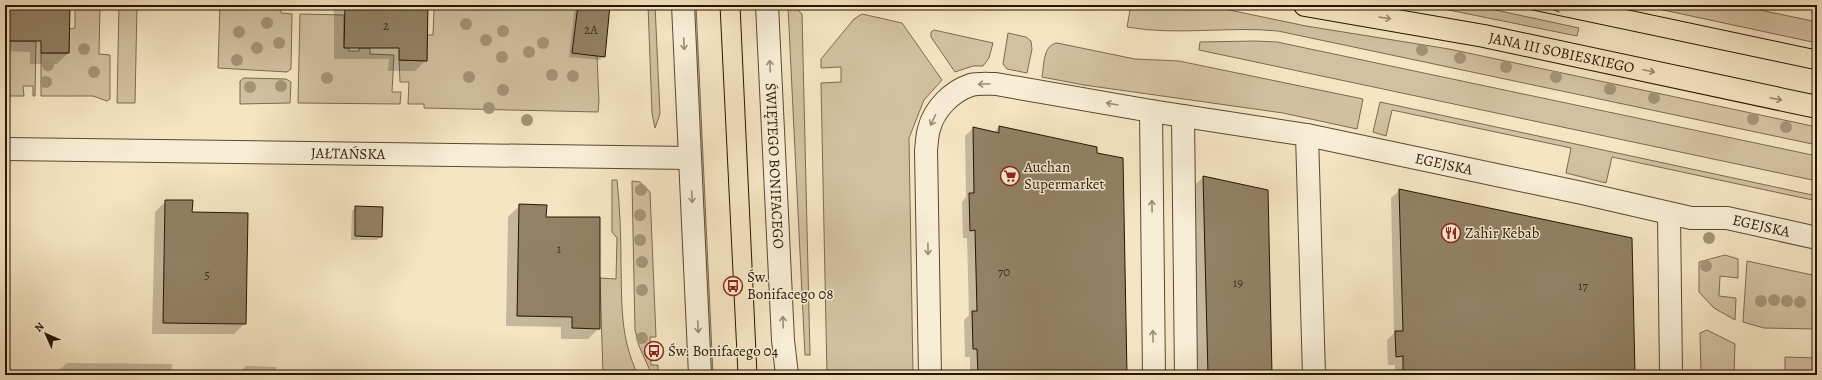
<svg xmlns="http://www.w3.org/2000/svg" width="1822" height="380" font-family="Alegreya,serif">
<style>
.green{fill:#d2c1a1;stroke:#7c6a50}
.shadow{fill:#0003}
.building{fill:#928165;stroke:#261400}
.lines{fill:none;stroke-linecap:round;stroke-linejoin:round}
.minor-casing{stroke:#5a4830;stroke-width:24}
.major-casing{stroke:#261400;stroke-width:24}
.minor{stroke:#f8eed7;stroke-width:22}
.major{stroke:#f5e5c2;stroke-width:22}
.tram{stroke:#261400;stroke-width:1}
.tree{fill:#a49476}
.oneway{stroke:#98876b}
.oneway2{stroke:#9a8c76}
.labels{text-anchor:middle;stroke-width:3;stroke-linejoin:round;paint-order:stroke}
.number-label{font-size:13px;fill:#412f19}
.street-label{font-size:15px;fill:#261400;stroke:#f8eed7}
.poi-label{font-size:15px;fill:#261400;stroke:#f8eed7;text-anchor:start}
</style>
<rect width="100%" height="100%" fill="#f5e5c2"/>
<filter id="stains"><feTurbulence type="fractalNoise" baseFrequency=".005" numOctaves="4"/><feColorMatrix values="0 0 0 0 .2 0 0 0 0 .09 0 0 0 0 .02 0 0 0 .5 -.17"/></filter>
<radialGradient id="worn" r=".72"><stop offset=".6" stop-color="#630" stop-opacity="0"/><stop offset="1" stop-color="#630" stop-opacity=".3"/></radialGradient>
<!-- green -->
<g class="green">
<path d="M 75,5 L 100,5 L 99,54 L 110,55 L 110,99 L 107,101 L 93,96 L 41,96 L 41,53 L 69,53 L 69,29 L 75,28 Z"/>
<path d="M 119,5 L 137,5 L 135,103 L 117,103 Z"/>
<path d="M 220,5 L 281,5 L 281,13 L 292,14 L 291,69 L 287,72 L 218,68 Z"/>
<path d="M 428,5 L 578,5 L 597,56 L 599,101 L 598,112 L 424,108 L 424,104 L 408,104 L 409,82 L 400,82 L 399,60 L 427,61 L 427,35 L 433,35 L 434,9 L 428,9 Z"/>
<path d="M 648,5 L 655,5 L 660,114 L 655,128 L 652,113 Z"/>
<path d="M 692,5 L 696,5 L 713,375 L 710,375 Z"/>
<path d="M 1131,5 L 1153,7 L 1215,7 L 1306,26 L 1449,49 L 1817,127 L 1817,145 L 1278,31 C 1228,26 1176,36 1127,27 Z"/>
<path d="M 1424,5 L 1472,5 L 1579,28 L 1577,36 Z"/>
<path d="M 1640,5 L 1736,5 L 1817,22 L 1817,43 Z"/>
<path d="M 788,7 L 796,8 L 802,14 L 810,355 L 805,355 Z"/>
<path d="M 300,14 L 344,15 L 344,47 L 349,48 L 349,51 L 359,51 L 359,48 L 370,48 L 370,54 L 394,55 L 392,92 L 401,92 L 400,104 L 298,103 Z"/>
<path d="M 862,14 L 902,23 L 942,80 L 924,100 L 909,138 L 913,375 L 827,375 L 821,83 L 841,82 L 841,67 L 821,68 L 821,59 L 854,19 Z"/>
<path d="M 934,30 L 993,43 L 989,58 L 983,66 L 973,66 L 955,72 L 931,37 L 931,32 Z"/>
<path d="M 1008,33 L 1026,37 L 1031,41 L 1032,49 L 1027,73 L 1007,69 L 1003,64 Z"/>
<path d="M 5,41 L 36,41 L 35,96 L 33,96 L 33,86 L 23,86 L 24,96 L 5,96 Z"/>
<path d="M 1255,41 L 1277,42 L 1817,156 L 1817,181 L 1199,50 L 1200,42 Z"/>
<path d="M 1057,43 L 1135,59 L 1179,61 L 1363,99 L 1357,129 L 1283,113 L 1084,85 L 1042,77 C 1044,65 1043,45 1057,43 Z"/>
<path d="M 244,78 L 286,79 L 291,82 L 290,103 L 240,104 L 240,81 Z"/>
<path d="M 1380,102 L 1817,196 L 1817,201 L 1612,157 L 1606,183 L 1566,173 L 1571,148 L 1392,110 L 1386,136 L 1373,132 Z"/>
<path d="M 612,180 L 617,180 C 620,208 621,237 621,265 C 622,305 620,338 638,375 L 603,375 L 600,278 L 616,279 L 617,238 L 612,232 Z"/>
<path d="M 632,181 L 640,182 L 650,192 L 656,337 L 650,337 L 651,365 L 658,365 L 658,375 L 652,375 L 639,346 L 635,330 Z"/>
<path d="M 1725,255 L 1738,259 L 1738,278 L 1720,276 L 1719,296 L 1736,298 L 1735,320 L 1714,308 L 1699,292 L 1699,262 Z"/>
<path d="M 1747,261 L 1817,276 L 1817,329 L 1764,328 L 1743,322 Z"/>
<path d="M 1707,330 L 1735,344 L 1734,374 L 1718,371 L 1701,373 L 1700,333 Z"/>
<path d="M 1785,357 L 1817,358 L 1817,374 L 1785,374 Z"/>
</g>
<!-- shadow -->
<g class="shadow">
<path d="M 5,5 L 69,5 L 68,53 L 57,64 L 30,64 L 30,52 L 5,51 Z"/>
<path d="M 334,5 L 427,5 L 426,60 L 415,71 L 388,71 L 389,59 L 334,59 Z"/>
<path d="M 575,5 L 609,5 L 604,56 L 600,60 L 569,57 Z"/>
<path d="M 999,127 L 1126,375 L 970,375 L 970,357 L 965,357 L 964,320 L 969,315 L 967,238 L 963,238 L 962,202 L 966,197 L 965,136 L 973,128 L 994,132 Z"/>
<path d="M 1203,177 L 1271,375 L 1197,375 L 1192,188 Z"/>
<path d="M 1400,190 L 1634,375 L 1395,375 L 1395,365 L 1388,365 L 1387,340 L 1394,333 L 1391,198 Z"/>
<path d="M 166,201 L 191,213 L 245,323 L 234,334 L 152,334 L 155,212 Z"/>
<path d="M 519,206 L 545,218 L 599,328 L 588,339 L 561,339 L 561,327 L 506,326 L 508,217 Z"/>
<path d="M 356,207 L 381,236 L 377,240 L 351,240 L 352,211 Z"/>
<path d="M 67,363 L 172,364 L 171,375 L 60,375 L 60,369 Z"/>
<path d="M 246,366 L 276,367 L 276,375 L 242,375 L 242,370 Z"/>
</g>
<!-- building -->
<g class="building">
<path d="M 5,5 L 70,5 L 69,53 L 41,53 L 41,41 L 5,41 Z"/>
<path d="M 345,5 L 428,5 L 427,61 L 399,60 L 399,48 L 344,48 Z"/>
<path d="M 578,5 L 610,5 L 605,57 L 572,53 Z"/>
<path d="M 999,126 L 1097,147 L 1097,153 L 1123,158 L 1127,375 L 978,375 L 977,349 L 973,349 L 972,311 L 977,311 L 975,230 L 970,231 L 969,193 L 974,193 L 973,127 L 999,133 Z"/>
<path d="M 1203,176 L 1268,190 L 1272,375 L 1208,375 Z"/>
<path d="M 1399,189 L 1632,238 L 1635,375 L 1403,375 L 1403,356 L 1396,357 L 1395,331 L 1403,331 Z"/>
<path d="M 165,200 L 193,200 L 192,212 L 248,213 L 246,324 L 163,323 Z"/>
<path d="M 519,204 L 547,205 L 546,217 L 600,217 L 600,329 L 572,328 L 572,317 L 517,316 Z"/>
<path d="M 355,206 L 383,207 L 382,237 L 355,236 Z"/>
</g>
<g class="lines">
<!-- minor casing -->
<g class="minor-casing">
<g id="minor">
<path d="M 683,5 L 700,375"/>
<path id="s1" d="M 767,5 L 783,340 L 787,375"/>
<path d="M 1151,111 L 1154,375"/>
<path d="M 1183,116 L 1186,375"/>
<path id="s2" d="M 5,149 L 690,158"/>
<path d="M 1669,214 L 1671,375"/>
<path d="M 930,375 L 926,150 C 927,143 927,135 929,129 C 934,109 952,91 971,85 C 979,83 988,84 996,84 L 1151,111 L 1307,135"/>
<path id="s3" d="M 1314,375 L 1307,135 L 1582,193 L 1691,218 L 1727,218 L 1817,238"/>
</g>
</g>
<!-- major casing -->
<g class="major-casing">
<g id="major">
<path id="s4" d="M 1305,5 L 1484,36 L 1817,107"/>
</g>
</g>
<!-- minor -->
<use href="#minor" class="minor"/>
<!-- major -->
<use href="#major" class="major"/>
<!-- tram -->
<g class="tram">
<path d="M 720,5 L 738,375"/>
<path d="M 740,5 L 757,375"/>
<path d="M 1509,5 L 1817,70"/>
<path d="M 1543,5 L 1559,12"/>
<path d="M 1605,5 L 1817,50"/>
</g>
</g>
<!-- trees -->
<g class="tree">
<circle cx="267" cy="23" r="6"/>
<circle cx="466" cy="24" r="6"/>
<circle cx="503" cy="31" r="6"/>
<circle cx="239" cy="32" r="6"/>
<circle cx="486" cy="40" r="6"/>
<circle cx="279" cy="43" r="6"/>
<circle cx="543" cy="43" r="6"/>
<circle cx="257" cy="48" r="6"/>
<circle cx="84" cy="49" r="6"/>
<circle cx="1422" cy="50" r="6"/>
<circle cx="529" cy="52" r="6"/>
<circle cx="502" cy="57" r="6"/>
<circle cx="1460" cy="58" r="6"/>
<circle cx="237" cy="60" r="6"/>
<circle cx="48" cy="65" r="6"/>
<circle cx="1506" cy="67" r="6"/>
<circle cx="94" cy="72" r="6"/>
<circle cx="552" cy="75" r="6"/>
<circle cx="573" cy="76" r="6"/>
<circle cx="469" cy="77" r="6"/>
<circle cx="1556" cy="77" r="6"/>
<circle cx="327" cy="78" r="6"/>
<circle cx="46" cy="82" r="6"/>
<circle cx="281" cy="86" r="6"/>
<circle cx="250" cy="87" r="6"/>
<circle cx="1610" cy="89" r="6"/>
<circle cx="503" cy="90" r="6"/>
<circle cx="1654" cy="98" r="6"/>
<circle cx="489" cy="108" r="6"/>
<circle cx="1753" cy="119" r="6"/>
<circle cx="527" cy="120" r="6"/>
<circle cx="1786" cy="127" r="6"/>
<circle cx="641" cy="190" r="6"/>
<circle cx="640" cy="215" r="6"/>
<circle cx="1709" cy="238" r="6"/>
<circle cx="640" cy="240" r="6"/>
<circle cx="642" cy="262" r="6"/>
<circle cx="1706" cy="266" r="6"/>
<circle cx="642" cy="290" r="6"/>
<circle cx="1774" cy="300" r="6"/>
<circle cx="1761" cy="301" r="6"/>
<circle cx="1787" cy="301" r="6"/>
<circle cx="1800" cy="302" r="6"/>
<circle cx="642" cy="338" r="6"/>
</g>
<!-- one-way arrows -->
<defs><path id="oneway-shaft" d="M-6 0H5M1.5-3L5.5 0L1.5 3" fill="none" stroke-width="1.6" stroke-linecap="round" stroke-linejoin="round"/></defs>
<g class="oneway">
<use href="#oneway-shaft" transform="translate(1385 18) rotate(9)"/>
<use href="#oneway-shaft" transform="translate(1649 71) rotate(12)"/>
<use href="#oneway-shaft" transform="translate(1776 99) rotate(12)"/>
</g>
<g class="oneway2">
<use href="#oneway-shaft" transform="translate(684 44) rotate(87)"/>
<use href="#oneway-shaft" transform="translate(770 66) rotate(-93)"/>
<use href="#oneway-shaft" transform="translate(984 84) rotate(177)"/>
<use href="#oneway-shaft" transform="translate(1112 104) rotate(-170)"/>
<use href="#oneway-shaft" transform="translate(933 120) rotate(116)"/>
<use href="#oneway-shaft" transform="translate(692 197) rotate(87)"/>
<use href="#oneway-shaft" transform="translate(1152 206) rotate(-91)"/>
<use href="#oneway-shaft" transform="translate(928 249) rotate(89)"/>
<use href="#oneway-shaft" transform="translate(783 322) rotate(-92)"/>
<use href="#oneway-shaft" transform="translate(698 327) rotate(87)"/>
<use href="#oneway-shaft" transform="translate(1153 336) rotate(-91)"/>
</g>
<!-- icons -->
<defs>
<g id="supermarket-ring" transform="scale(1)"><circle r="9.5" fill="#f8eed7" stroke="#8f2418" stroke-width="1.5"/><path d="M-6-5.5h2.5l.6 2H6L4.5 2H-2.5L-4.4-4H-6ZM-1.5 3.2a1.3 1.3 0 1 0 .1 0ZM3 3.2a1.3 1.3 0 1 0 .1 0Z" fill="#8f2418"/></g>
<g id="restaurant-ring" transform="scale(1)"><circle r="9.5" fill="#f8eed7" stroke="#8f2418" stroke-width="1.5"/><path d="M-5-6h1v4h1v-4h1v4h1v-4h1v5L-1.5 .5V6h-2V.5L-5-1ZM5-6V6H3V1.5H1.5Q1.5-4 5-6Z" fill="#8f2418"/></g>
<g id="bus-ring" transform="scale(1)"><circle r="9.5" fill="#f8eed7" stroke="#8f2418" stroke-width="1.5"/><path d="M-5-6H5V4H4V6H2V4H-2V6H-4V4H-5ZM-3.5-4V0h7V-4ZM-3.5 1.2v1.5H-2V1.2ZM2 1.2v1.5H3.5V1.2Z" fill="#8f2418"/></g>
</defs>
<g fill-rule="evenodd">
<use href="#supermarket-ring" x="1010" y="176"/>
<use href="#restaurant-ring" x="1451" y="233"/>
<use href="#bus-ring" x="733" y="286"/>
<use href="#bus-ring" x="654" y="351"/>
</g>
<g class="labels">
<!-- number labels -->
<g class="number-label">
<text x="386" y="30">2</text>
<text x="591" y="34">2A</text>
<text x="559" y="253">1</text>
<text x="1004" y="276">70</text>
<text x="207" y="279">5</text>
<text x="1238" y="287">19</text>
<text x="1583" y="290">17</text>
</g>
<!-- street labels -->
<g class="street-label">
<text dy="5" stroke="none"><textPath href="#s4" startOffset="261">JANA III SOBIESKIEGO</textPath></text>
<text dy="5" stroke="none"><textPath href="#s2" startOffset="343">JAŁTAŃSKA</textPath></text>
<text dy="5" stroke="none"><textPath href="#s3" startOffset="380">EGEJSKA</textPath></text>
<text dy="5" stroke="none"><textPath href="#s1" startOffset="161">ŚWIĘTEGO BONIFACEGO</textPath></text>
<text dy="5" stroke="none"><textPath href="#s3" startOffset="704">EGEJSKA</textPath></text>
</g>
<!-- poi labels -->
<g class="poi-label">
<text x="1024" y="172">Auchan<tspan x="1024" dy="17">Supermarket</tspan></text>
<text x="1465" y="238">Zahir Kebab</text>
<text x="747" y="282">Św.<tspan x="747" dy="17">Bonifacego 08</tspan></text>
<text x="668" y="356">Św. Bonifacego 04</text>
</g>
</g>
<!-- margin -->
<rect width="1822" height="380" fill="none" stroke="#f5e5c2" stroke-width="20"/>
<rect x="6" y="6" width="1810" height="368" fill="none" stroke="#261400" stroke-width="2"/>
<rect x="10" y="10" width="1802" height="360" fill="none" stroke="#261400"/>
<!-- north arrow -->
<g transform="translate(46 334) rotate(315)" stroke="#f8eed7" stroke-width="3" paint-order="stroke">
<path d="M0-3L7 15L0 10L-7 15Z" fill="#261400"/>
<text y="-6" font-size="11" font-weight="bold" text-anchor="middle" fill="#261400">N</text>
</g>
<rect width="100%" height="100%" filter="url(#stains)"/>
<rect width="100%" height="100%" fill="url(#worn)"/>
</svg>
